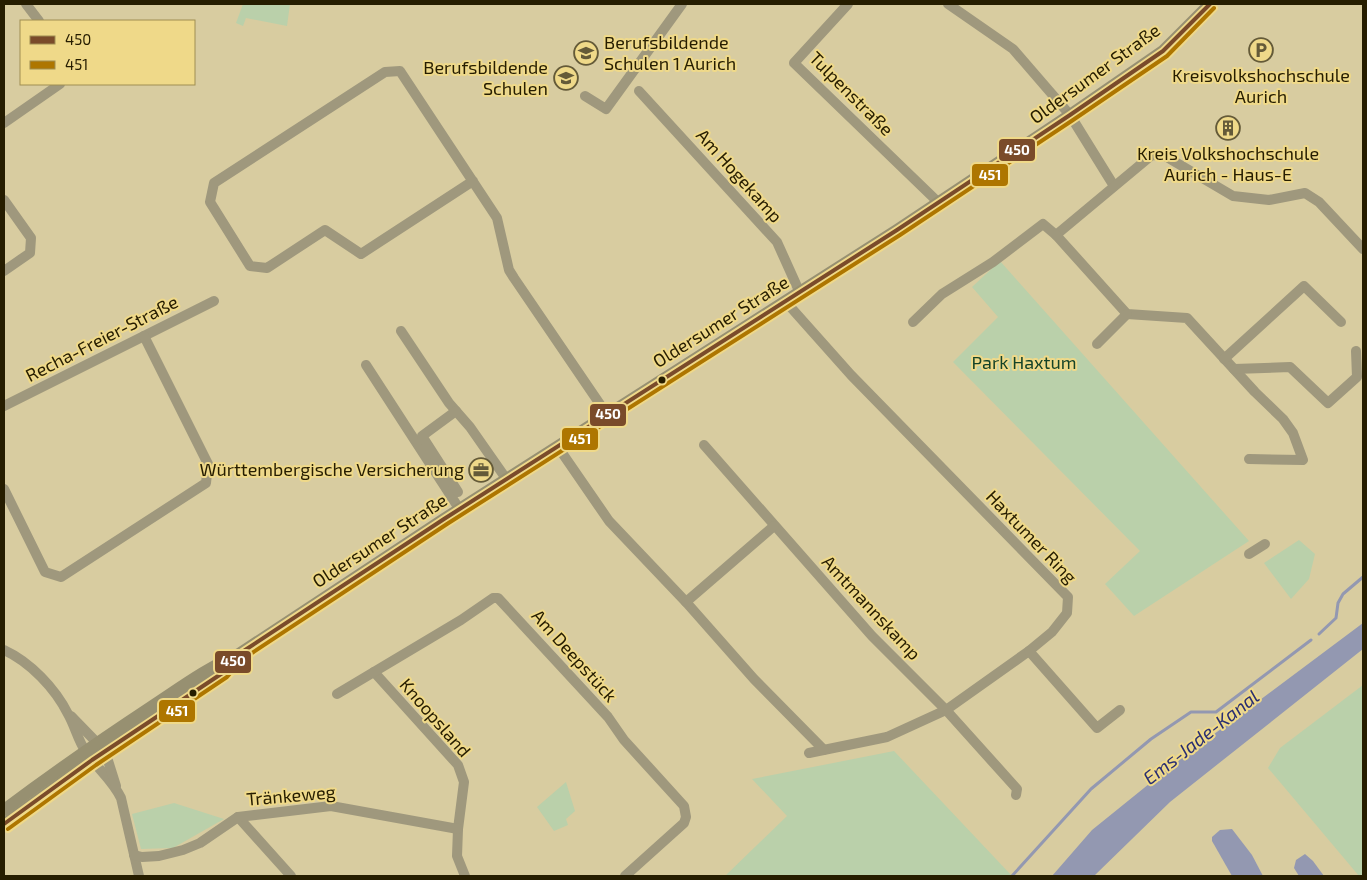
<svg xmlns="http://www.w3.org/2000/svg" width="1367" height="880" font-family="'Exo 2',sans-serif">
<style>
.green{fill:#bad0aa}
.water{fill:#9398b1}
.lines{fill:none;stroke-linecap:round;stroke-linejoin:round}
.stream{stroke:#9398b1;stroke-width:3}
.minor{stroke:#9f987d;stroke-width:10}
.major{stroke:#979071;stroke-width:12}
.bus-1-casing{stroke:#efd989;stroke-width:8}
.bus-2-casing{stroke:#efd989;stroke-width:8}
.bus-1{stroke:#7a4b2a;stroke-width:4}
.bus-2{stroke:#ae7600;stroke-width:4}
.bus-dot{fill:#261d00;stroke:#efd989;stroke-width:2}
.labels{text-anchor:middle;stroke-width:4;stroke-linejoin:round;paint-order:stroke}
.poi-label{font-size:18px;fill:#261d00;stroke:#efd989;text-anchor:end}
.street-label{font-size:18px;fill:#261d00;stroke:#efd989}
.park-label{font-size:18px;fill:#144328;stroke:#efd989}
.water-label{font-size:19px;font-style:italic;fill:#292e72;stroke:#efd989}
.line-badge{stroke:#efd989;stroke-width:2}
.badge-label{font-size:14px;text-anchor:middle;font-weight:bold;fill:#fff}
</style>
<rect width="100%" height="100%" fill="#d8cca0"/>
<!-- green -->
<g class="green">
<path d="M 243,4 L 290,4 L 287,26 L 246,18 L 243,26 L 236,23 Z"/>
<path d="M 1000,261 L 1249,541 L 1134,616 L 1105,584 L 1140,551 L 953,362 L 998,317 L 972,287 Z"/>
<path d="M 1299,540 L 1315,554 L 1309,579 L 1291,599 L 1264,563 Z"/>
<path d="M 1363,685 L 1363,876 L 1359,876 L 1268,768 L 1280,748 Z"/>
<path d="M 894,751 L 1012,876 L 725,876 L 787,816 L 752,779 Z"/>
<path d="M 566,782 L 575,811 L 566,819 L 568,825 L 554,831 L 537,807 Z"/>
<path d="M 174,803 L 224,819 L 173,848 L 141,849 L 132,814 Z"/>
</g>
<!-- water -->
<g class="water">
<path d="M 1363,623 L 1363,649 L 1170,802 L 1094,876 L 1052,876 L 1092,830 L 1170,767 Z"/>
<path d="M 1232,829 L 1252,855 L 1263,876 L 1232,876 L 1212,841 L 1212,837 L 1220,830 Z"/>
<path d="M 1305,854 L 1313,861 L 1324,876 L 1299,876 L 1294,868 L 1296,860 Z"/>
</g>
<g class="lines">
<!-- stream -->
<g class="stream">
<path d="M 1319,634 L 1336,618 L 1338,603 L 1343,594 L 1363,577"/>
<path d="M 1012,876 L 1091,789 L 1151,739 L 1191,712 L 1216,712 L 1311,640"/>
</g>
<!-- minor -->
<g class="minor">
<path d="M 26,4 L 39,21"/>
<path d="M 848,4 L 794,63 L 939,203"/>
<path d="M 948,4 L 1013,49 L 1070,115 L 1114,186"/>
<path d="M 639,91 L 777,242 L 800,293"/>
<path d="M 585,96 L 606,109 L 682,4"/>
<path d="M 4,123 L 60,84"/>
<path d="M 473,181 L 361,254 L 325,230 L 267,268 L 250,266 L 210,202 L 214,183 L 385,72 L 400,71 L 497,218 L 509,270 L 514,278 L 608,416"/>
<path d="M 4,200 L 31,238 L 30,253 L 4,271"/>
<path d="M 1056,235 L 1152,155 L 1165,156 L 1233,196 L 1269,200 L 1305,193 L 1319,202 L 1363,249"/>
<path d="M 786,302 L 851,375 L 1068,597 L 1067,613 L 1052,632 L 1029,651 L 946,710 L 887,737 L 809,753"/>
<path d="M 913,322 L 942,294 L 993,262 L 1043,224 L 1056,235 L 1127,314 L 1187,318 L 1255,392 L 1283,419 L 1293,433 L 1303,460 L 1249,459"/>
<path d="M 401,331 L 449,403 L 470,427 L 507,480"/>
<path d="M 1097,344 L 1127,314"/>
<path d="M 1224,359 L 1304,286 L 1341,322"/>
<path d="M 366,365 L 460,510"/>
<path d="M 1234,369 L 1290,367 L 1328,403 L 1357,377 L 1356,351"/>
<path d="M 4,406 L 214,301"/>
<path d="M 456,411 L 422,436 L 458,492"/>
<path d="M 704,445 L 872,636 L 946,710 L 1017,789 L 1016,795"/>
<path d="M 558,447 L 609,521 L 686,602 L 754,679 L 824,750"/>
<path d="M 4,489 L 45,572 L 61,577 L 206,483 L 208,464 L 144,336"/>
<path d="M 1249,554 L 1265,544"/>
<path d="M 686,602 L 774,526"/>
<path d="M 4,650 C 30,662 55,688 68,714 C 75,726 78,741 86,752 C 97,768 113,781 121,798 L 139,876"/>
<path d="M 1029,651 L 1097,728 L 1120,710"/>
<path d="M 374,672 L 458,765 L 464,782 L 458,829 L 457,856 L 465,876"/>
<path d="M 337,694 L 461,620 L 493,598 L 498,598 L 608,717 L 624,740 L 684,806 L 686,817 L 684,823 L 625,876"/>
<path d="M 71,716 L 105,751 L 116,786"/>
<path d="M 238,817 L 291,876"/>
<path d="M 134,855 L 142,857 L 159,856 L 183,850 L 200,843 L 238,817 L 331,806 L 458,829"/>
</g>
<!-- major -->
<g class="major">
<path d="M 4,810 C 52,774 101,740 151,707 C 180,688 207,668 239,654 L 444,519 L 897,230 L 1070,115 L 1163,51 L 1210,4"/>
<path d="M 4,824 L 92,760 L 224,672 L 238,656"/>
</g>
<!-- bus-1 casing -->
<g class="bus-1-casing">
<path id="bus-1" d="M 4,824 L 92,760 L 224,672 L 239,654 L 444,519 L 897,230 L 1070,115 L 1163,51 L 1210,4"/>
</g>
<!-- bus-2 casing -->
<g class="bus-2-casing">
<path id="bus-2" d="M 8,829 L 96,765 L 227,677 L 243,659 L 447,524 L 900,235 L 1073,120 L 1167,56 L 1214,8"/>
</g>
<!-- bus-1 -->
<use href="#bus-1" class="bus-1"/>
<!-- bus-2 -->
<use href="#bus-2" class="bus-2"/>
</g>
<!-- icons -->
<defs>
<g id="parking-ring" transform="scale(1.25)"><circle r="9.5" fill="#efd989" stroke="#645a38" stroke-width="1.5"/><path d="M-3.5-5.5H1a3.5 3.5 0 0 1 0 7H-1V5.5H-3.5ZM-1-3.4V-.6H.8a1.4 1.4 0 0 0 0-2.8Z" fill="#645a38"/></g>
<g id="school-ring" transform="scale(1.25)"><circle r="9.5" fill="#efd989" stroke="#645a38" stroke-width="1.5"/><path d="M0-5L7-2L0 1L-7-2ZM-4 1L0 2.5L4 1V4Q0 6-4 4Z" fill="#645a38"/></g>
<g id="building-ring" transform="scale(1.25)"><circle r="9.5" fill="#efd989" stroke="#645a38" stroke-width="1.5"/><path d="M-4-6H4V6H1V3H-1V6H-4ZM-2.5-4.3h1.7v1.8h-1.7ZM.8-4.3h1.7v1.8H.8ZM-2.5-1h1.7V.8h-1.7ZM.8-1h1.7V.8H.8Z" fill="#645a38"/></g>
<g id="office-ring" transform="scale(1.25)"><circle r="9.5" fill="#efd989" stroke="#645a38" stroke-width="1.5"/><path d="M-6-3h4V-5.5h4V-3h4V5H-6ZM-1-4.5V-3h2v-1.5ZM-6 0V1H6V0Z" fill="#645a38"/></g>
</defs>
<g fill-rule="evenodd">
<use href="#parking-ring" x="1261" y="50"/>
<use href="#school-ring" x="586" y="53"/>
<use href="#school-ring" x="566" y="78"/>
<use href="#building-ring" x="1228" y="128"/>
<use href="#office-ring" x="481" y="470"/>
</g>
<!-- markers -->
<g class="bus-dot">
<circle cx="662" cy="380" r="4.5"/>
<circle cx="193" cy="693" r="4.5"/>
</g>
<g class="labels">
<!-- poi labels -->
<g class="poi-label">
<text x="604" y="49" text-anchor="start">Berufsbildende<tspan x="604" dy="21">Schulen 1 Aurich</tspan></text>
<text x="548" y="74">Berufsbildende<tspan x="548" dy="21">Schulen</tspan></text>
<text x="1261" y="82" text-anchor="middle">Kreisvolkshochschule<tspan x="1261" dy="21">Aurich</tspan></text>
<text x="1228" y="160" text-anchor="middle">Kreis Volkshochschule<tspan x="1228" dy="21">Aurich - Haus-E</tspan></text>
<text x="464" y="476">Württembergische Versicherung</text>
</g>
<!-- street labels -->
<g class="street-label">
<text transform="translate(1095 74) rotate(-36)" y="6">Oldersumer Straße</text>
<text transform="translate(851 94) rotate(45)" y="6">Tulpenstraße</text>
<text transform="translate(739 176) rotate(48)" y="6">Am Hogekamp</text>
<text transform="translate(721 322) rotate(-32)" y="6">Oldersumer Straße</text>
<text transform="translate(102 339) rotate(-27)" y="6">Recha-Freier-Straße</text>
<text transform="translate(1031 537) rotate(46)" y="6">Haxtumer Ring</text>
<text transform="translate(380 541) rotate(-33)" y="6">Oldersumer Straße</text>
<text transform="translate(871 608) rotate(47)" y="6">Amtmannskamp</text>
<text transform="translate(574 656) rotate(48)" y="6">Am Deepstück</text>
<text transform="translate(435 718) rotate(49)" y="6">Knoopsland</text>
<text transform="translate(291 796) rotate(-5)" y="6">Tränkeweg</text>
</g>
<!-- park labels -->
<g class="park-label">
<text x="1024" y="369">Park Haxtum</text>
</g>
<!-- water labels -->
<g class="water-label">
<text transform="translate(1201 737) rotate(-38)" y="7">Ems-Jade-Kanal</text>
</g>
</g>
<g class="line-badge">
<rect x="998" y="138" width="38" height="24" rx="5" fill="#7a4b2a"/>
<rect x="971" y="163" width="38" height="24" rx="5" fill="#ae7600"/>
<rect x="589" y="403" width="38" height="24" rx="5" fill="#7a4b2a"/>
<rect x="561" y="427" width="38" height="24" rx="5" fill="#ae7600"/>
<rect x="214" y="650" width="38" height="24" rx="5" fill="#7a4b2a"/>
<rect x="158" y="699" width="38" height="24" rx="5" fill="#ae7600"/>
</g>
<g class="badge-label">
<text x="1017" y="155">450</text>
<text x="990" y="180">451</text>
<text x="608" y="419">450</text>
<text x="580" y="444">451</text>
<text x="233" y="666">450</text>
<text x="177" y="716">451</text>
</g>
<!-- border -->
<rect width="1367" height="880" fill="none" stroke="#261d00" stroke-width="10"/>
<!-- legend -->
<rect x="20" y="20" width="175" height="65" fill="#efd989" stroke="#9f8e52"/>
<rect x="30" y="36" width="25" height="8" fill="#7a4b2a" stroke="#9f8e52"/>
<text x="65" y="45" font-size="15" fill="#261d00">450</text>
<rect x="30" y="61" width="25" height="8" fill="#ae7600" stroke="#9f8e52"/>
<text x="65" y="70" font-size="15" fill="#261d00">451</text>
</svg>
